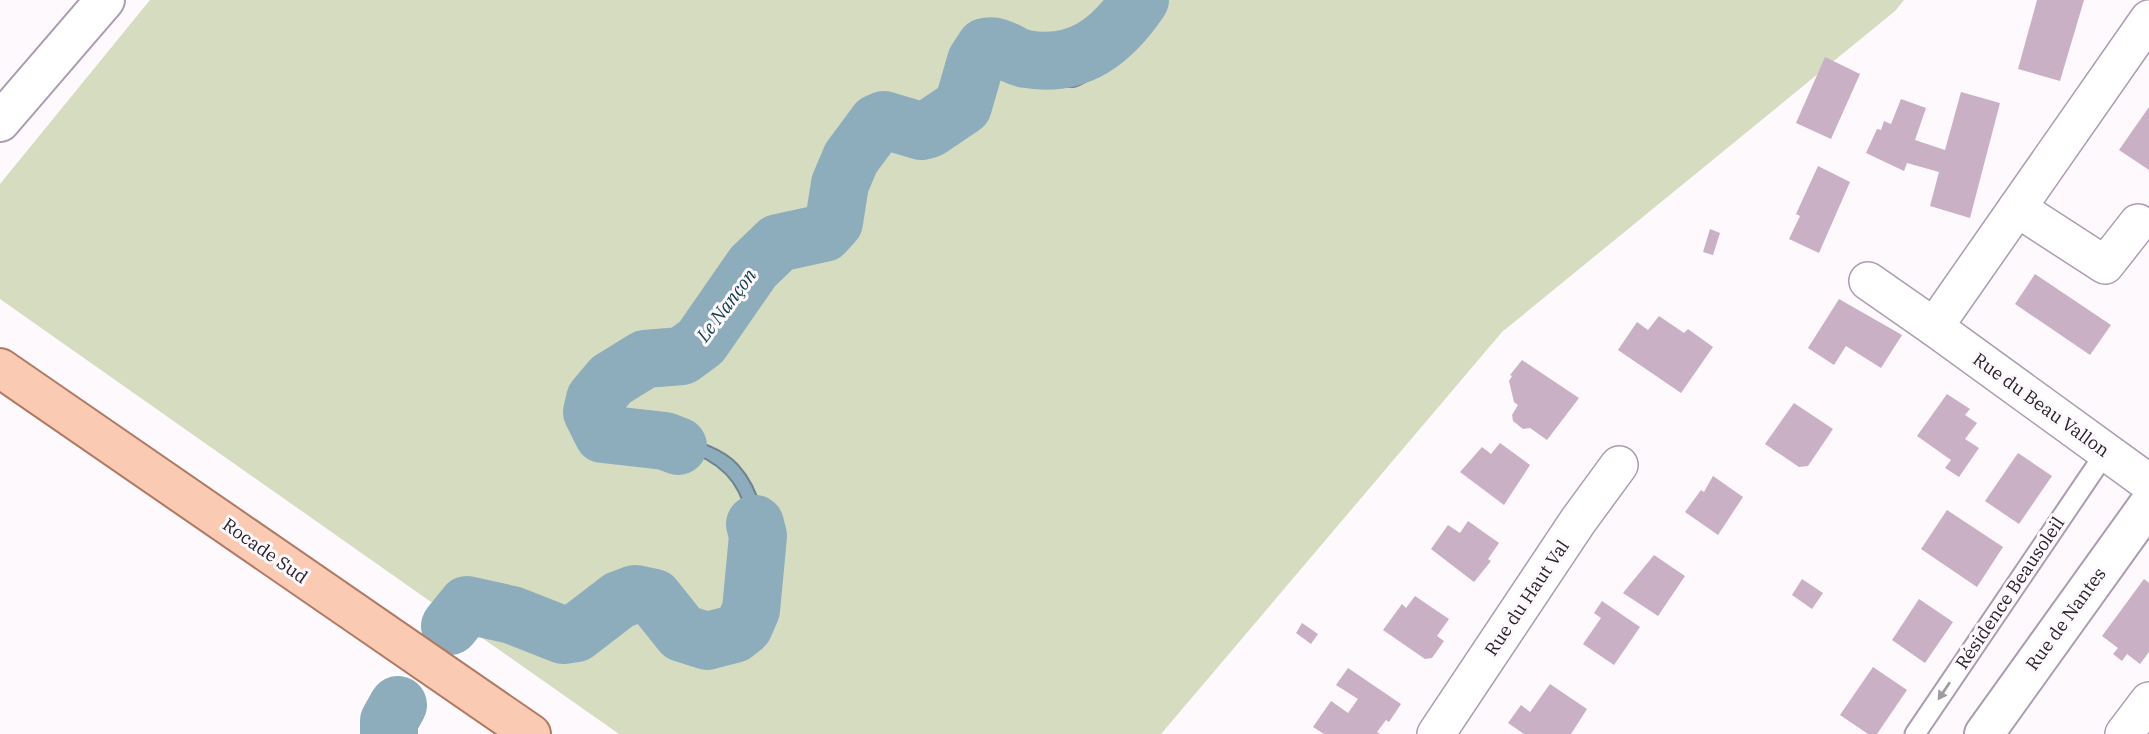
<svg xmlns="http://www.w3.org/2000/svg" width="2149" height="734" font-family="'IBM Plex Serif',serif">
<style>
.green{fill:#d5dcc0}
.water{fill:#8dadbc;stroke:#6f8490;stroke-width:2}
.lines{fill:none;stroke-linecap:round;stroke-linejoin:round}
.river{stroke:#8dadbc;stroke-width:58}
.building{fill:#cab0c5}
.service-casing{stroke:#ac9cb1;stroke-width:23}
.minor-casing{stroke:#ac9cb1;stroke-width:40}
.tertiary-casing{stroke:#ac9cb1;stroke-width:42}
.secondary-casing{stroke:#ac9cb1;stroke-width:42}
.primary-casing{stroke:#af7963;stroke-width:42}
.service{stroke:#fff;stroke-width:19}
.minor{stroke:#fff;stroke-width:37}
.tertiary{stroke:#fff;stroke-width:38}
.secondary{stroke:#fff;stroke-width:38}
.primary{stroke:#facab3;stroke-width:38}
.oneway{fill:#9f9ca0}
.labels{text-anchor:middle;stroke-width:6;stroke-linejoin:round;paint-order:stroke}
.street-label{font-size:18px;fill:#2a232b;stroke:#fdf9fd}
.water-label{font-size:19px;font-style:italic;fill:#123f51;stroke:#fdf9fd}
</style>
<rect width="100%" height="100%" fill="#fdf9fd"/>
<!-- green -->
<path class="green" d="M 150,0 L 1904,0 L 1895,11 L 1502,332 L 1161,734 L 619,734 L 0,299 L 0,184 Z"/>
<!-- water -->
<path class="water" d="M 1134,0 L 1153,0 C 1136,37 1129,57 1092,78 C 1086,81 1079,87 1072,87 C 1053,88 1028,78 1010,73 C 999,70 992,61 982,58 L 970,118 L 913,149 L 874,131 L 846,180 L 837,234 C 828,240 818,245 807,247 C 780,253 767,248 753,277 L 691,369 C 680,371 669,368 658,368 C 630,368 606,391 592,413 C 593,420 594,427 601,431 C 603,433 650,432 659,433 C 685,437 720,445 738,465 C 769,499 772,561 760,603 L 746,600 C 756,508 750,457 646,441 C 630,439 607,446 594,435 C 583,427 584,413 583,401 L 634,360 L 683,356 L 753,259 L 773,240 L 824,233 L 832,182 L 872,118 L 918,134 L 959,102 L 974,44 L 998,49 L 1016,62 L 1058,64 L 1093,48 L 1114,29 Z"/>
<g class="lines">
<!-- river -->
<g class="river">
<path d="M 678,446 L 665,441 L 603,434 L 592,412 L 595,399 L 611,380 L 645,359 L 682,356 L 701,342 L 753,267 L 778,243 L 824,233 L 834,222 L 840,184 L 851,158 L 877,123 L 884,120 L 921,131 L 929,129 L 963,106 L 976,61 L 985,47 C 1000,43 1012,57 1026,59 C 1079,68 1112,41 1140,0"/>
<path d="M 450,626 L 467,605 L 512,615 L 563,635 L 576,633 L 619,600 L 635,594 L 654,598 L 682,633 L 707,641 L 734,634 L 744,626 L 751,610 L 758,536 L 755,524"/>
<path d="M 389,734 L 389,721 L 398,705"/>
</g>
</g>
<!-- building -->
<g class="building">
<path d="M 2037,0 L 2084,0 L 2060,81 L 2018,69 Z"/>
<path d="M 1825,57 L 1860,74 L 1831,139 L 1796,123 Z"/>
<path d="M 1961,92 L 2000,103 L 1970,218 L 1930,206 L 1939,172 L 1907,163 L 1904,171 L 1866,153 L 1877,129 L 1881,130 L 1884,121 L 1891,124 L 1901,99 L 1926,108 L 1915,140 L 1945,150 Z"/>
<path d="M 2149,107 L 2149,170 L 2119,150 Z"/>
<path d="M 1818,166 L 1850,182 L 1819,253 L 1789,239 L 1800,216 L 1796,214 Z"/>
<path d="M 1710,229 L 1720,233 L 1713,255 L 1703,252 Z"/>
<path d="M 2035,274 L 2111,325 L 2090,355 L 2015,304 Z"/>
<path d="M 1839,299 L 1902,335 L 1881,368 L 1846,346 L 1834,365 L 1808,348 Z"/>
<path d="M 1659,316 L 1684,333 L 1688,329 L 1713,347 L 1681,393 L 1618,350 L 1637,322 L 1648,330 Z"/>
<path d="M 1522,360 L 1579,398 L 1547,440 L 1530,428 L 1523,429 L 1513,421 L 1512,415 L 1518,405 L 1514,402 L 1509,381 L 1512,376 L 1510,375 Z"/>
<path d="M 1947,394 L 1970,409 L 1965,415 L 1977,423 L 1965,439 L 1979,448 L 1959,477 L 1945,468 L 1951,460 L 1917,436 Z"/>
<path d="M 1794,403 L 1833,429 L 1808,466 L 1799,467 L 1765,444 Z"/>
<path d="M 1500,443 L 1530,465 L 1504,505 L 1460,472 L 1482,447 L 1491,454 Z"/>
<path d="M 2018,453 L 2052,476 L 2019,524 L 1985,501 Z"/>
<path d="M 1713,476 L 1743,497 L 1718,535 L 1685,512 L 1701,490 L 1704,492 Z"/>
<path d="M 1947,510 L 2003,547 L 1977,587 L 1921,549 Z"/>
<path d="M 1468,521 L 1499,543 L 1488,559 L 1491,561 L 1474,582 L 1431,549 L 1448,525 L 1460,533 Z"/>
<path d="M 1654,555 L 1685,576 L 1658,616 L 1623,593 Z"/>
<path d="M 1802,579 L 1823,593 L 1812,609 L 1792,595 Z"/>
<path d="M 2144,579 L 2149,583 L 2149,652 L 2140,664 L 2127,654 L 2122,661 L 2113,654 L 2118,648 L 2102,636 Z"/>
<path d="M 1415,596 L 1449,619 L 1437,636 L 1444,641 L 1432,658 L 1425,659 L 1383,630 L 1402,604 L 1406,608 Z"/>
<path d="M 1919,599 L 1953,622 L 1925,663 L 1892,640 Z"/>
<path d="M 1602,601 L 1640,627 L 1614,665 L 1583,644 L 1601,618 L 1594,613 Z"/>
<path d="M 1302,623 L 1318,634 L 1311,644 L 1296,633 Z"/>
<path d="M 1873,667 L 1907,690 L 1877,734 L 1868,734 L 1840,715 Z"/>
<path d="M 1348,668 L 1401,704 L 1389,722 L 1386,720 L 1377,732 L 1380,734 L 1324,734 L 1313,727 L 1331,701 L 1348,713 L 1358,699 L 1336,685 Z"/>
<path d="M 1550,684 L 1587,709 L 1571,734 L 1524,734 L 1508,723 L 1521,705 L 1530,712 Z"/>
</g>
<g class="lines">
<!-- service casing -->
<g class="service-casing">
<path id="service" d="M 1915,734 L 2106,452"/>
</g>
<!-- minor casing -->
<g class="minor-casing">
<g id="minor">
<path d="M 2149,19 L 1934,327 L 2149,483"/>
<path d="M 2017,208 L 2105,265 L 2138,223"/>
<path d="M 1868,281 L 1934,327"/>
<path d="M 1436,734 L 1578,521 L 1619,465"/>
<path d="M 2124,734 L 2149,701"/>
</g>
</g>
<!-- tertiary casing -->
<g class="tertiary-casing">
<path id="tertiary" d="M 0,122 L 105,0"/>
</g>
<!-- secondary casing -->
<g class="secondary-casing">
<path id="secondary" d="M 1984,734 L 2149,504"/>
</g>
<!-- primary casing -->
<g class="primary-casing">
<path id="primary" d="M 0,368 L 531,734"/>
</g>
<!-- service -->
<use href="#service" class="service"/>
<!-- minor -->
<use href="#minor" class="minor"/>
<!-- tertiary -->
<use href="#tertiary" class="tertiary"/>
<!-- secondary -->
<use href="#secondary" class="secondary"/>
<!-- primary -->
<use href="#primary" class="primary"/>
</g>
<!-- one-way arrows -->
<defs><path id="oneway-solid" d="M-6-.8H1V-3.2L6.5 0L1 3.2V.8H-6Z" transform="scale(1.75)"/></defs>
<use class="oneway" href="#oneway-solid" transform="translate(1944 691) rotate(124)"/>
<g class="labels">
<!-- street labels -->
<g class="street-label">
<text transform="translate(2041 405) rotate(36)" y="6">Rue du Beau Vallon</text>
<text transform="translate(265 551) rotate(35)" y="6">Rocade Sud</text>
<text transform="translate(2010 593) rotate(-56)" y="6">Résidence Beausoleil</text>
<text transform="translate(1527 598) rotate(-56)" y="6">Rue du Haut Val</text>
<text transform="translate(2066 619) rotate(-54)" y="6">Rue de Nantes</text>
</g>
<!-- water labels -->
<g class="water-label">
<text transform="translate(726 305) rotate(-53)" y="7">Le Nançon</text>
</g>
</g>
</svg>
